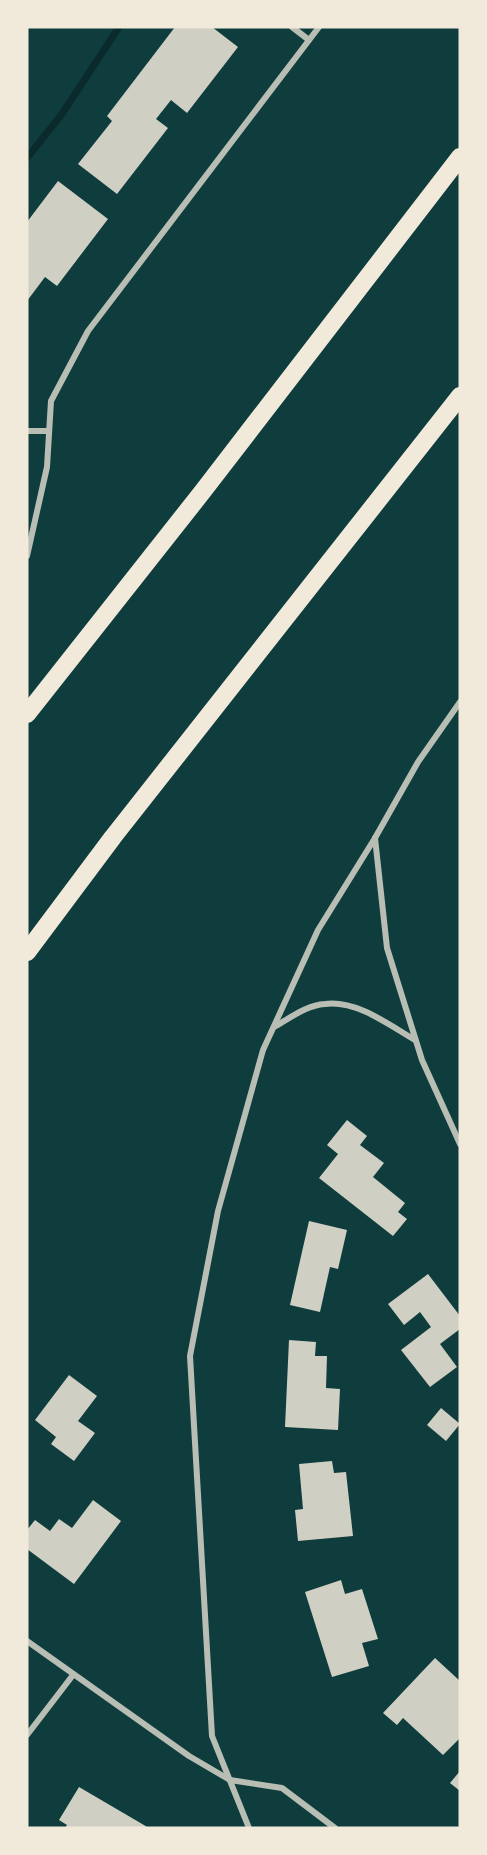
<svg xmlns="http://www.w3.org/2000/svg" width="487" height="1855" font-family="Barlow,sans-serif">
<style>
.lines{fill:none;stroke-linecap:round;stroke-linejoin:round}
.stream{stroke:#0a2a2b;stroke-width:7}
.building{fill:#cfcfc3}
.minor{stroke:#b8beb3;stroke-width:6}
.motorway{stroke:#f1e9da;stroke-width:18}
</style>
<rect width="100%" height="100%" fill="#0f3d3e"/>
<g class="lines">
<!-- stream -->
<path class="stream" d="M 27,158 L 62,114 L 119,27"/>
</g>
<!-- building -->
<g class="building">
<path d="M 175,27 L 212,27 L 238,47 L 187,113 L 171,100 L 156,119 L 168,128 L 117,194 L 78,164 L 112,121 L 107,116 Z"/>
<path d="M 58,181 L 108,219 L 57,286 L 45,277 L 27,301 L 27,222 Z"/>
<path d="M 347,1120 L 367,1136 L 360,1145 L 384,1163 L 373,1177 L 405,1203 L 398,1212 L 407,1219 L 393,1236 L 319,1178 L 338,1154 L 327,1145 Z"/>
<path d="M 309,1221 L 347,1230 L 338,1269 L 330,1267 L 320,1312 L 290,1305 Z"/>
<path d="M 428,1274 L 460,1316 L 460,1329 L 440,1344 L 457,1367 L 430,1387 L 401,1350 L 431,1327 L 420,1312 L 404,1325 L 388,1304 Z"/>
<path d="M 289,1340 L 316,1342 L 315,1356 L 327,1356 L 326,1388 L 340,1389 L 338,1430 L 285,1427 Z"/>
<path d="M 69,1375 L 97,1396 L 78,1421 L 95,1433 L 74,1461 L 51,1444 L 56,1437 L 35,1420 Z"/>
<path d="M 441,1408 L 460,1424 L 446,1441 L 427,1425 Z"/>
<path d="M 332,1461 L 334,1473 L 346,1472 L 353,1536 L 298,1541 L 295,1510 L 303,1509 L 299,1464 Z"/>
<path d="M 93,1500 L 121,1521 L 74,1584 L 27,1549 L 27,1530 L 35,1520 L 50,1531 L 59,1519 L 72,1528 Z"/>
<path d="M 341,1580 L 345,1594 L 362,1589 L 378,1639 L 362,1643 L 369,1666 L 332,1677 L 305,1592 Z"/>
<path d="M 435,1658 L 460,1681 L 460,1738 L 443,1755 L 403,1718 L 397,1725 L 383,1713 Z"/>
<path d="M 460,1771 L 460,1791 L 450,1783 Z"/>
<path d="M 79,1787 L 149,1828 L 65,1828 L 67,1825 L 59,1820 Z"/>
</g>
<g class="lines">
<!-- minor -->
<g class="minor">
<path d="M 292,27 L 309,40"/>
<path d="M 27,431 L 49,431"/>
<path d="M 27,556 L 47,467 L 51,401 L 88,331 L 319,27"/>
<path d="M 375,838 L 387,948 L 422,1060 L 460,1144"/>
<path d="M 274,1027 C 290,1018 307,1005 325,1004 C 357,1000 389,1025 415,1040"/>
<path d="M 27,1641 L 189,1756 L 230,1780 L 282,1788 L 335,1828"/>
<path d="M 27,1735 L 73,1675"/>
<path d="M 249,1828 L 212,1736 L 190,1356 L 218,1211 L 263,1050 L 318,930 L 375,838 L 418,762 L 460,702"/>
</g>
<!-- motorway -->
<g class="motorway">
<path d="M 27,714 L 203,491 L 460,157"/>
<path d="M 27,952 L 113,837 L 460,396"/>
</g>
</g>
<!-- border -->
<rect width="487" height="1855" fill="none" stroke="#f1e9da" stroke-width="57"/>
</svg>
